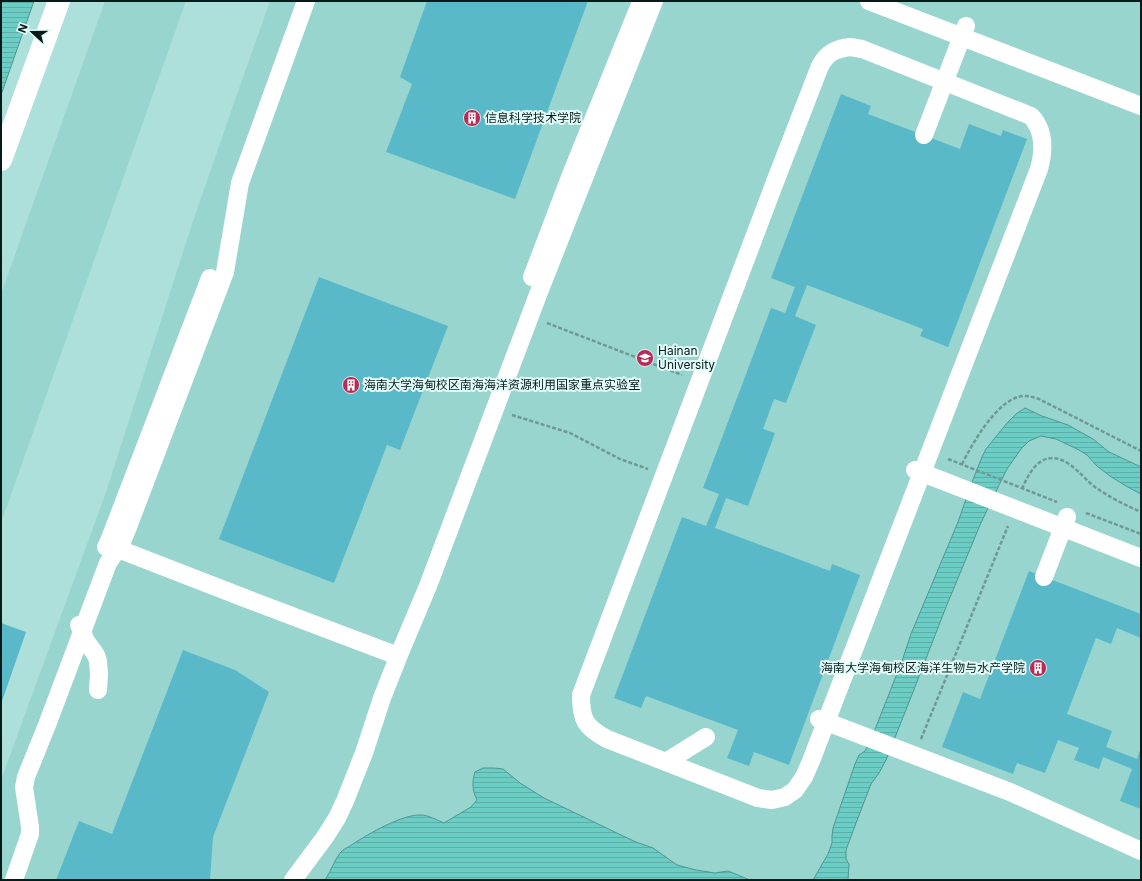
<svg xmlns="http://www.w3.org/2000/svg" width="1142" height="881" font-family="Inter,'Noto Sans SC',sans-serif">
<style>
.built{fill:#99d5cf}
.water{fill:url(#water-rules);stroke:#4d9791}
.building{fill:#59b9c8}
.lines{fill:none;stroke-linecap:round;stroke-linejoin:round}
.path{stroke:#709895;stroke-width:2.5;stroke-dasharray:4 2;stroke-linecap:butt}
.street{stroke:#fff;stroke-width:18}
.primary{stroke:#fff;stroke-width:22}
.labels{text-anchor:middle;stroke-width:4;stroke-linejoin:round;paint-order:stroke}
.poi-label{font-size:12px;fill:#061a19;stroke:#e2fcf9;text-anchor:start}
</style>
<defs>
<pattern id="water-rules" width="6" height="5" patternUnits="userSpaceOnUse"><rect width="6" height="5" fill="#6ccdc5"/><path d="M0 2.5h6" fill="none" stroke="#5cafa9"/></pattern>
</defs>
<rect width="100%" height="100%" fill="#ade0db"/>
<!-- built -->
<g class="built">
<path d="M 105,1 L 186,1 L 1,523 L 1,294 Z"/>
<path d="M 270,1 L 1141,1 L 1141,880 L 1,880 L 1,780 L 106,492 L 192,224 L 236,97 Z"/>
</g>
<!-- water -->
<g class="water">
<path d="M 1,1 L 34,1 L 1,95 Z"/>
<path d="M 1025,408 L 1042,416 L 1068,425 L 1093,439 L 1109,452 L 1141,467 L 1141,494 L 1126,486 L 1110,476 L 1097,466 L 1087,455 L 1079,450 L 1056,439 L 1041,436 L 1029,441 L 1021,449 L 1007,469 L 1000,483 L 980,525 L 946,607 L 913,692 L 886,760 L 879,773 L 871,784 L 856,823 L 846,850 L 846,859 L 849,864 L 848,880 L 813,880 L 828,854 L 832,843 L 832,836 L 833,828 L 855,764 L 859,755 L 865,751 L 870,742 L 902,661 L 911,634 L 958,522 L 972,482 L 982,457 L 986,449 L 1007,423 L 1016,414 Z"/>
<path d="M 483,768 L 494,768 L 503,769 L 520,783 L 544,798 L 621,835 L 636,842 L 653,848 L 677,865 L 696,870 L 715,873 L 728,871 L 750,880 L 325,880 C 331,871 334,861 340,853 C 343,849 349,847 353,844 C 368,834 403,814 421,815 C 428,815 437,820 444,823 L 471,807 L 477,800 C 472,790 472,782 475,772 Z"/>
</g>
<!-- building -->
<g class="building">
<path d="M 427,1 L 588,1 L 515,199 L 386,152 L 412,84 L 400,77 Z"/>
<path d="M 841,94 L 871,106 L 868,114 L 960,149 L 969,124 L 1001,136 L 1003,130 L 1027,139 L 948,347 L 920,336 L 923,329 L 807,285 L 795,316 L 816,325 L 786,403 L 774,399 L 763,429 L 775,433 L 748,506 L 726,498 L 715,528 L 830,571 L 832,564 L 860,575 L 789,765 L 754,752 L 749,766 L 727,758 L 738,730 L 646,696 L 641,708 L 614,698 L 682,517 L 706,526 L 719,494 L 703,488 L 771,308 L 785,313 L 795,287 L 771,278 Z"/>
<path d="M 319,277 L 448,326 L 400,450 L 387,445 L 334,583 L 219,539 Z"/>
<path d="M 1029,571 L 1141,614 L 1141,638 L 1117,628 L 1111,644 L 1096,638 L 1067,714 L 1112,731 L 1106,747 L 1137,759 L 1141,747 L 1141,809 L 1120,801 L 1132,769 L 1103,757 L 1099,769 L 1074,760 L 1079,748 L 1058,740 L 1045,773 L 1017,763 L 1013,774 L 942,747 L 963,692 L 980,699 Z"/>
<path d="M 1,623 L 26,632 L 1,704 Z"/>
<path d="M 183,650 L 235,670 L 269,692 L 213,837 L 210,880 L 56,880 L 79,821 L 112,834 Z"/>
</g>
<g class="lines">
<!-- path -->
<g class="path">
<path d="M 547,323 L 682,375"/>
<path d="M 512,415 L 570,433 L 620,459 L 648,469"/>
<path d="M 948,459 L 1057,502"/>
<path d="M 962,464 C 972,444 998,398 1023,396 C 1029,396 1034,397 1039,399 L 1141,451"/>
<path d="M 1022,489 C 1031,467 1045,448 1069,464 C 1079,471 1086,480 1095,487 C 1109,497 1125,505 1141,512"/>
<path d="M 1086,513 L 1141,534"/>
<path d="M 921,739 L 1008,526"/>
</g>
<!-- street -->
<g class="street">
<path d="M 869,1 L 1141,106"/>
<path d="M 850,47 L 862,49 L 1031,116 C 1045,131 1044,151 1039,169 L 811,761 L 804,777 L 795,790 L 785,797 L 772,800 L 758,798 L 607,739 C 585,727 581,720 581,695 L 775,182 L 820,66 C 827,53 835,49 850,47 Z"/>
<path d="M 924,135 L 966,26"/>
<path d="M 532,277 L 572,172 L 641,2"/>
<path d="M 915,470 L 1141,558"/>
<path d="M 108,545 L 242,597 L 398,656"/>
<path d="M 106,547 L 109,541 L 210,278"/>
<path d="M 1044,577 L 1067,517"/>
<path d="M 79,625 L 86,641 L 96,655 L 98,661 L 99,674 L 98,690"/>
<path d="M 819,719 L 971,777 L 1010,792 L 1141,851"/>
<path d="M 666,762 L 706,737"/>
<path d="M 14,880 L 30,834 L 30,827 L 24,787 L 26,777 L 47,725 L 108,563 L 121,544 L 128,527 L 225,272 L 240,183 L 306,1"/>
<path d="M 293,880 L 325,837 L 337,818 L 345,801 L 364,753 L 382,698 L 401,650 L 428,586 L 539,292 L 654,1"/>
</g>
<!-- primary -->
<path class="primary" d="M 1,160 L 59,1"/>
</g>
<!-- icons -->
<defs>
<g id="building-disc" transform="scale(0.9)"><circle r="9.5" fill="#b92a55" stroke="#e2fcf9"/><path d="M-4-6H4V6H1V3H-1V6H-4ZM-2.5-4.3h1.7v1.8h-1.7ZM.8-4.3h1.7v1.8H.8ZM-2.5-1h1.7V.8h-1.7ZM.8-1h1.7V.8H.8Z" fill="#fff"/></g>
<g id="university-disc" transform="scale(0.9)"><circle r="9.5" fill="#b92a55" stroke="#e2fcf9"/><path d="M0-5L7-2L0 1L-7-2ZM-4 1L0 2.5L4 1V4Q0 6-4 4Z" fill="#fff"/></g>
</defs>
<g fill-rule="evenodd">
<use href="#building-disc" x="472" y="118"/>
<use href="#university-disc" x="645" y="358"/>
<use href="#building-disc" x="351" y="385"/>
<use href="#building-disc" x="1038" y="668"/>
</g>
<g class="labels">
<!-- poi labels -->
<g class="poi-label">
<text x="485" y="122">信息科学技术学院</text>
<text x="658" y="355">Hainan<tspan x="658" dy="14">University</tspan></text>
<text x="364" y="389">海南大学海甸校区南海海洋资源利用国家重点实验室</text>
<text x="1025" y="672" text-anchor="end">海南大学海甸校区海洋生物与水产学院</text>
</g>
</g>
<!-- border -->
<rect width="1142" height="881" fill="none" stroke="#061a19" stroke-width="4"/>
<!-- north arrow -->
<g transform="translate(32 32) rotate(291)" stroke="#e2fcf9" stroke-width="3" paint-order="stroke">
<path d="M0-3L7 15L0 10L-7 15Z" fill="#061a19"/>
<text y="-6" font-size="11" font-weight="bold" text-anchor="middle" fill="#061a19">N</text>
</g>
</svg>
